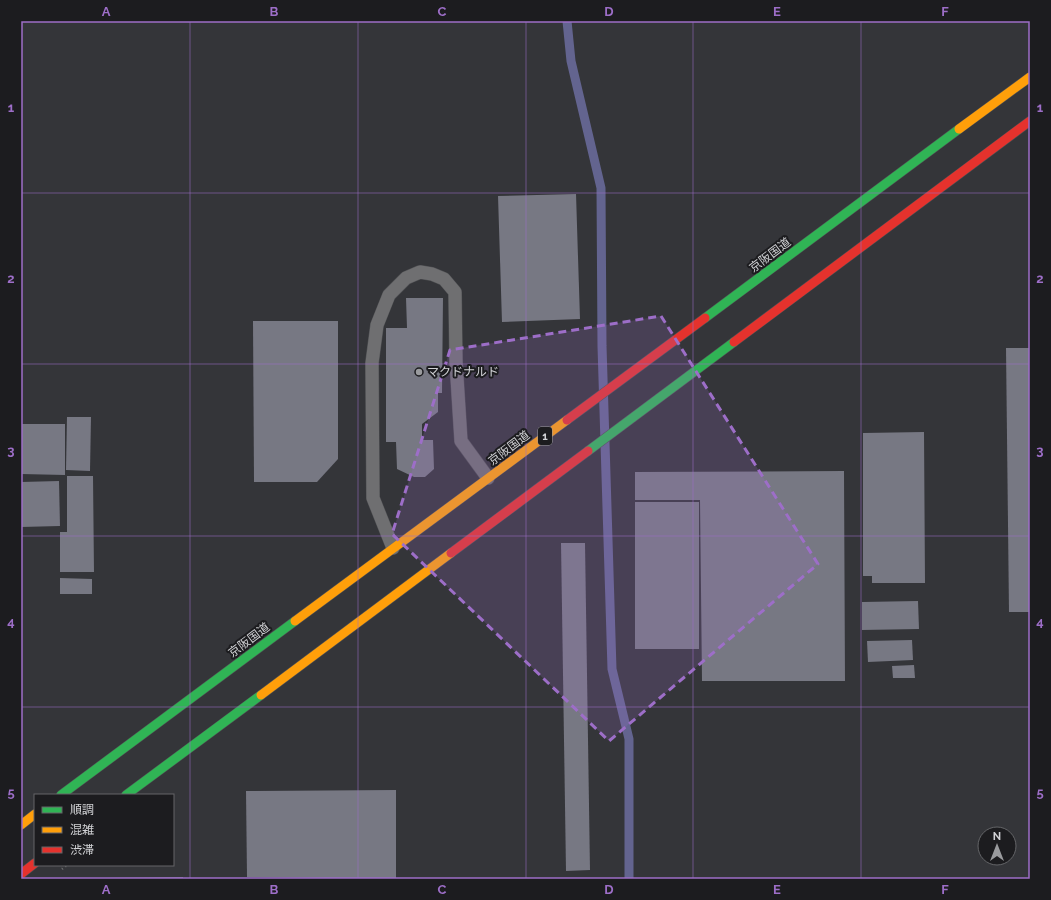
<svg xmlns="http://www.w3.org/2000/svg" width="1051" height="900" font-family="Raleway,'Noto Sans JP',sans-serif">
<style>
.lines{fill:none;stroke-linecap:round;stroke-linejoin:round}
.stream{stroke:#63648f;stroke-width:9}
.building{fill:#777883}
.lane-casing{stroke:#505154;stroke-width:14}
.fast-casing{stroke:#505154;stroke-width:10}
.slow-casing{stroke:#505154;stroke-width:10}
.jam-casing{stroke:#505154;stroke-width:10}
.path{stroke:#6f7072;stroke-width:2.5;stroke-dasharray:1 3;stroke-linecap:butt}
.lane{stroke:#6f6f71;stroke-width:13}
.fast{stroke:#30b455;stroke-width:9}
.slow{stroke:#ff9f0a;stroke-width:9}
.jam{stroke:#e5322d;stroke-width:9}
.marked{fill:#9d6ec8;fill-opacity:0.2;stroke:#9d6ec8;stroke-width:3;stroke-dasharray:8 5;stroke-linejoin:round}
.grid{fill:none;stroke:#9d6ec8;stroke-width:1;stroke-opacity:0.55}
.poi-dot{fill:#9a9b9e;stroke:#1c1c1f;stroke-width:1.5}
.labels{text-anchor:middle;stroke-width:4;stroke-linejoin:round;paint-order:stroke}
.shield{fill:#1c1c1f;stroke:#9b9b9e;stroke-width:1}
.shield-label{font-size:11px;font-weight:bold;fill:#d1d2d5}
.street-label{font-size:12px;fill:#d1d2d5;stroke:#1c1c1f}
.poi-label{font-size:12px;fill:#d1d2d5;stroke:#1c1c1f;text-anchor:start}
.neatline{fill:none;stroke:#9d6ec8;stroke-width:1.5}
.grid-label{font-size:13px;text-anchor:middle;font-weight:bold;fill:#9d6ec8}
</style>
<rect width="100%" height="100%" fill="#343539"/>
<g class="lines">
<!-- stream -->
<path class="stream" d="M 567,21 L 571,61 L 601,188 L 602,346 L 612,669 L 629,739 L 629,879"/>
</g>
<!-- building -->
<g class="building">
<path d="M 576,194 L 580,319 L 502,322 L 498,196 Z"/>
<path d="M 406,298 L 443,298 L 442,393 L 438,393 L 438,412 L 422,424 L 422,440 L 433,440 L 434,469 L 425,477 L 414,477 L 397,469 L 396,442 L 386,442 L 386,328 L 407,328 Z"/>
<path d="M 253,321 L 338,321 L 338,459 L 317,482 L 254,482 Z"/>
<path d="M 1006,348 L 1030,348 L 1030,612 L 1009,612 Z"/>
<path d="M 67,417 L 91,417 L 90,471 L 66,470 Z"/>
<path d="M 21,424 L 65,424 L 65,475 L 21,474 Z"/>
<path d="M 924,432 L 925,583 L 872,583 L 872,576 L 863,576 L 863,433 Z"/>
<path d="M 844,471 L 845,681 L 702,681 L 700,500 L 635,500 L 635,472 Z"/>
<path d="M 67,476 L 93,476 L 94,572 L 60,572 L 60,532 L 67,532 Z"/>
<path d="M 59,481 L 60,526 L 21,527 L 21,482 Z"/>
<rect x="635" y="502" width="64" height="147"/>
<path d="M 561,543 L 585,543 L 590,870 L 566,871 Z"/>
<path d="M 60,578 L 92,579 L 92,594 L 60,594 Z"/>
<path d="M 918,601 L 919,629 L 862,630 L 862,602 Z"/>
<path d="M 912,640 L 913,660 L 868,662 L 867,641 Z"/>
<path d="M 914,665 L 915,678 L 893,678 L 892,666 Z"/>
<path d="M 396,790 L 396,879 L 247,877 L 246,791 Z"/>
<path d="M 183,877 L 183,879 L 103,879 L 103,878 Z"/>
</g>
<g class="lines">
<!-- lane casing -->
<g class="lane-casing">
<path id="lane" d="M 393,548 L 373,498 L 372,363 L 377,325 L 389,295 L 406,278 L 420,272 L 432,274 L 444,279 L 455,292 L 456,362 L 461,441 L 488,478"/>
</g>
<!-- fast casing -->
<g class="fast-casing">
<g id="fast">
<path d="M 705,318 L 959,129"/>
<path d="M 588,451 L 734,342"/>
<path d="M 61,795 L 295,621"/>
<path d="M 126,795 L 261,695"/>
</g>
</g>
<!-- slow casing -->
<g class="slow-casing">
<g id="slow">
<path d="M 959,129 L 1030,77"/>
<path d="M 295,621 L 567,420"/>
<path d="M 261,695 L 451,553"/>
<path d="M 21,825 L 35,814"/>
</g>
</g>
<!-- jam casing -->
<g class="jam-casing">
<g id="jam">
<path d="M 734,342 L 1030,121"/>
<path d="M 567,420 L 705,318"/>
<path d="M 451,553 L 588,451"/>
<path d="M 21,874 L 35,863"/>
</g>
</g>
<!-- path -->
<path class="path" d="M 62,869 L 67,865"/>
<!-- lane -->
<use href="#lane" class="lane"/>
<!-- fast -->
<use href="#fast" class="fast"/>
<!-- slow -->
<use href="#slow" class="slow"/>
<!-- jam -->
<use href="#jam" class="jam"/>
</g>
<!-- marked area -->
<path class="marked" d="M 661,316 L 818,564 L 609,741 L 392,534 L 450,350 Z"/>
<!-- grid -->
<path class="grid" d="M 190,21 L 190,879M 358,21 L 358,879M 526,21 L 526,879M 693,21 L 693,879M 861,21 L 861,879M 21,193 L 1030,193M 21,364 L 1030,364M 21,536 L 1030,536M 21,707 L 1030,707"/>
<!-- markers -->
<circle class="poi-dot" cx="419" cy="372" r="4"/>
<g class="labels">
<!-- shield labels -->
<rect class="shield" x="538" y="427" width="14" height="18" rx="3"/>
<g class="shield-label">
<text x="545" y="440">1</text>
</g>
<!-- street labels -->
<g class="street-label">
<text transform="translate(770 255) rotate(-37)" y="4">京阪国道</text>
<text transform="translate(509 448) rotate(-37)" y="4">京阪国道</text>
<text transform="translate(249 640) rotate(-37)" y="4">京阪国道</text>
</g>
<!-- poi labels -->
<g class="poi-label">
<text x="427" y="376">マクドナルド</text>
</g>
</g>
<!-- border -->
<rect width="1051" height="900" fill="none" stroke="#1c1c1f" stroke-width="44"/>
<!-- legend -->
<rect x="34" y="794" width="140" height="72" fill="#1c1c1f" stroke="#646568"/>
<rect x="42" y="807" width="20" height="6" fill="#30b455" stroke="#646568"/>
<text x="70" y="814" font-size="12" fill="#d1d2d5">順調</text>
<rect x="42" y="827" width="20" height="6" fill="#ff9f0a" stroke="#646568"/>
<text x="70" y="834" font-size="12" fill="#d1d2d5">混雑</text>
<rect x="42" y="847" width="20" height="6" fill="#e5322d" stroke="#646568"/>
<text x="70" y="854" font-size="12" fill="#d1d2d5">渋滞</text>
<!-- north arrow -->
<g transform="translate(997 846)"><circle r="19" fill="#1c1c1f" stroke="#646568"/>
<path d="M0-3L7 15L0 10L-7 15Z" fill="#9a9b9e"/>
<text y="-6" font-size="11" font-weight="bold" text-anchor="middle" fill="#d1d2d5">N</text>
</g>
<rect x="22" y="22" width="1007" height="856" class="neatline"/>
<g class="grid-label">
<text x="106" y="16">A</text>
<text x="274" y="16">B</text>
<text x="442" y="16">C</text>
<text x="609" y="16">D</text>
<text x="777" y="16">E</text>
<text x="945" y="16">F</text>
<text x="11" y="112">1</text>
<text x="1040" y="112">1</text>
<text x="11" y="283">2</text>
<text x="1040" y="283">2</text>
<text x="11" y="455">3</text>
<text x="1040" y="455">3</text>
<text x="11" y="626">4</text>
<text x="1040" y="626">4</text>
<text x="11" y="797">5</text>
<text x="1040" y="797">5</text>
<text x="106" y="894">A</text>
<text x="274" y="894">B</text>
<text x="442" y="894">C</text>
<text x="609" y="894">D</text>
<text x="777" y="894">E</text>
<text x="945" y="894">F</text>
</g>
</svg>
